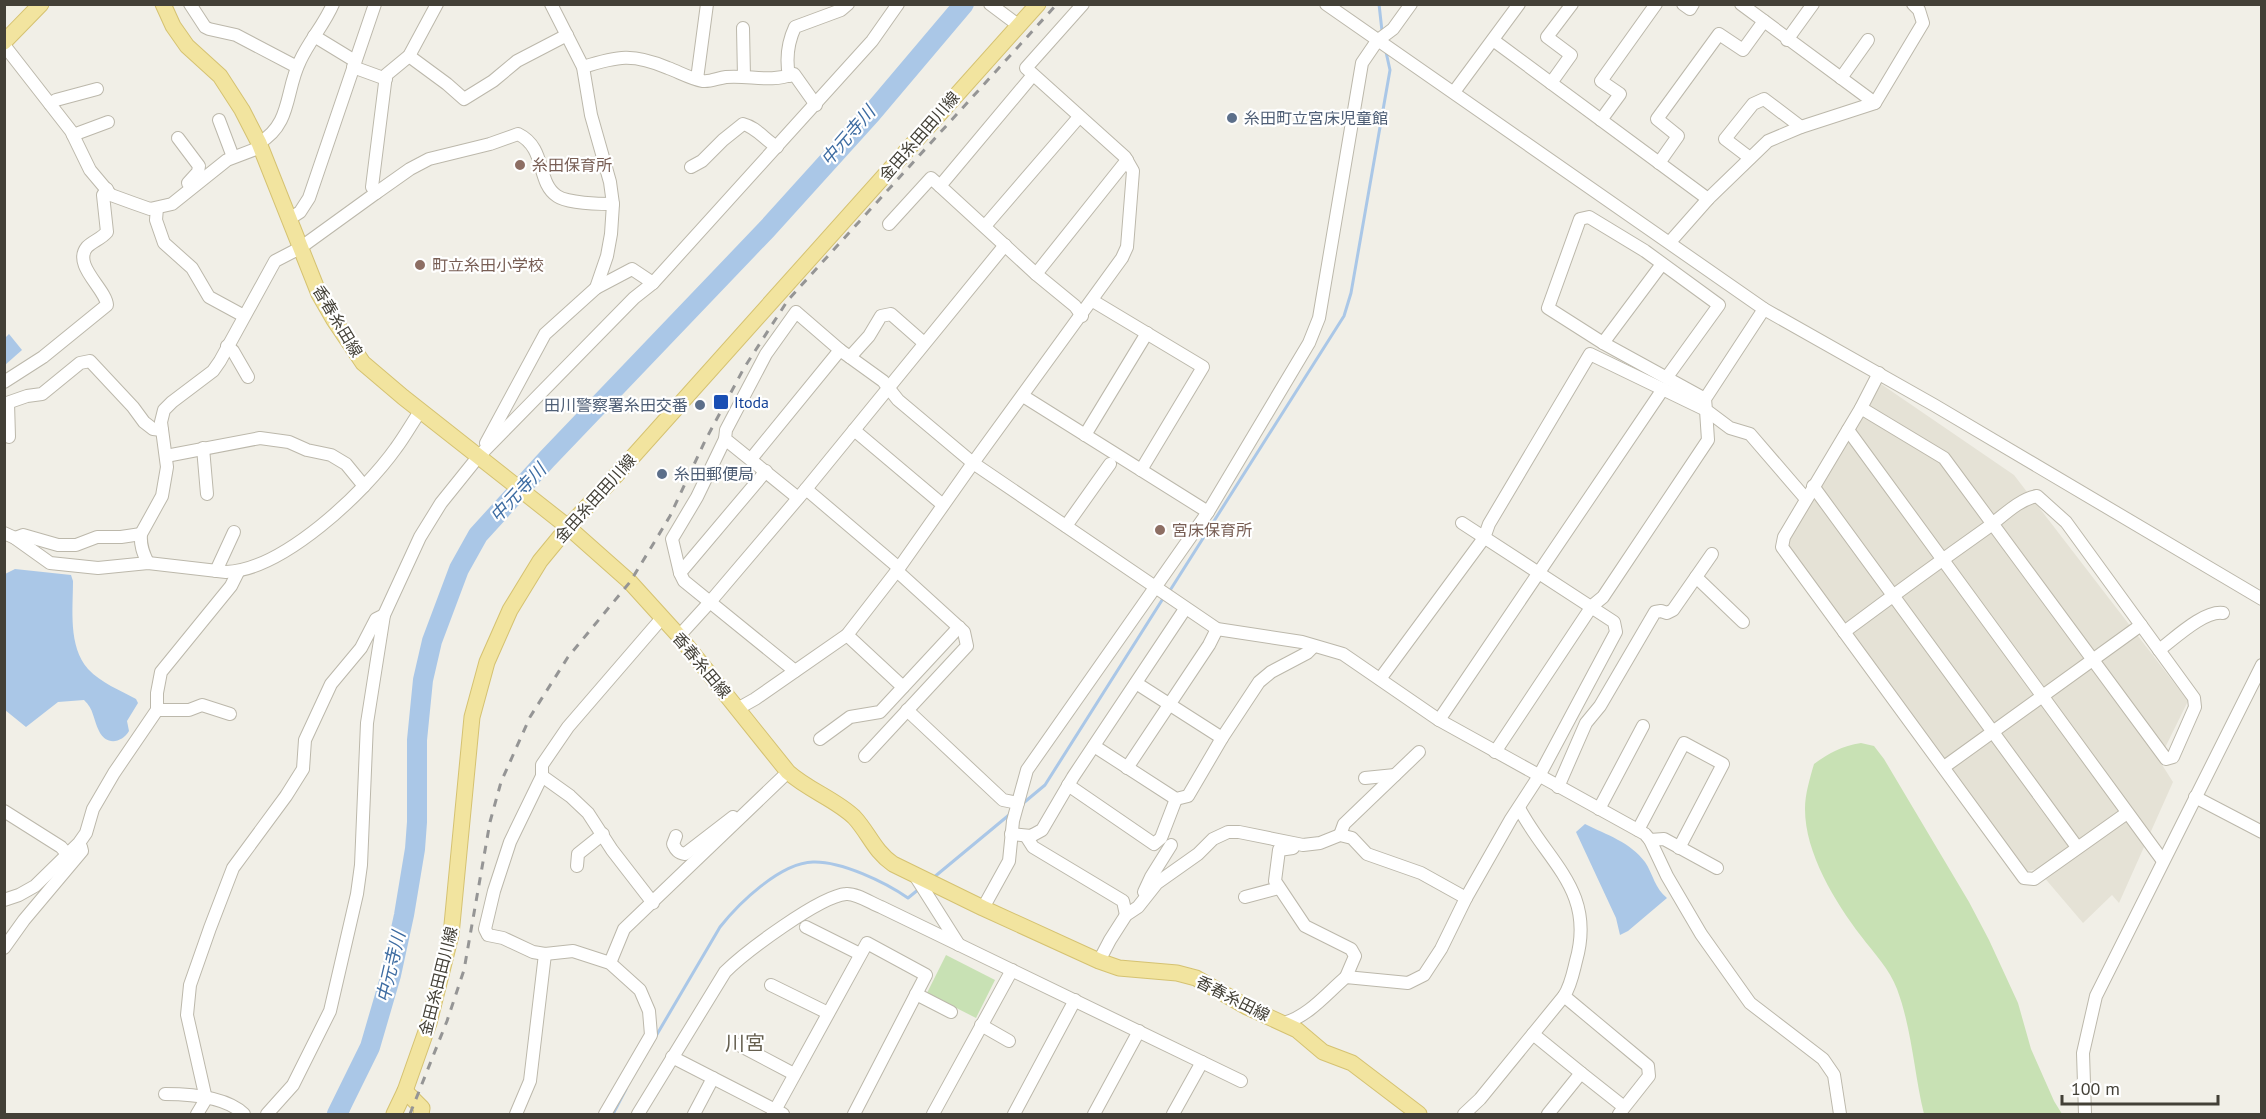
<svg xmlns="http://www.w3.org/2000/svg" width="2266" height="1119" font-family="'PT Sans','Noto Sans JP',sans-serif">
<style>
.residential{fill:#e5e2d6}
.green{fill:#c8e1b4}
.water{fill:#aac7e7}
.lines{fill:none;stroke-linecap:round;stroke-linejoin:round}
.stream{stroke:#aac7e7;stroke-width:3}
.river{stroke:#aac7e7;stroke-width:20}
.minor-casing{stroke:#bcb8ab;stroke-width:14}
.major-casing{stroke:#d5c271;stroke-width:17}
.minor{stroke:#fff;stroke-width:12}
.major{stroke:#f2e49f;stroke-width:15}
.rail{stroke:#959595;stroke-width:3;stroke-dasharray:8 8;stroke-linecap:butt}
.service-dot{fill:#5c6f8a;stroke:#fff;stroke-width:2}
.education-dot{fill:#8d6e63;stroke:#fff;stroke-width:2}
.transit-dot{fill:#1a4fb4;stroke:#fff;stroke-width:2}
.labels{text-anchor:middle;stroke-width:4.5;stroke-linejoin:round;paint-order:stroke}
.service-label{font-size:16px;fill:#4e5e75;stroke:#fff;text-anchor:start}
.street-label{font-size:16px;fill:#434037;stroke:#fff}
.education-label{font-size:16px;fill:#785e54;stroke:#fff;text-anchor:start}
.transit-label{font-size:16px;fill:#164399;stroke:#fff;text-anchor:start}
.water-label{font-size:18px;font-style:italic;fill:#3d6ca2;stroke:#fff}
.quarter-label{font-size:20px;fill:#655f4f;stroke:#fff}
</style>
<rect width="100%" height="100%" fill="#f1efe7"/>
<!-- residential -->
<path class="residential" d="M 1881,384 L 2014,475 L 2188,701 L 2159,760 L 2173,782 L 2119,903 L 2112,895 L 2083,923 L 2037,869 L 2027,871 L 1788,545 L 1788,540 Z"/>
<!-- green -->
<g class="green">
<path d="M 1861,743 L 1874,746 L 1884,759 L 1969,902 L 1989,940 L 2018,1003 L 2031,1049 L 2054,1101 L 2062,1114 L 1924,1114 C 1914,1073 1912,1029 1897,989 C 1890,970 1874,953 1861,936 C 1835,902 1805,853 1805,809 C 1805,794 1810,778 1814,764 C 1829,753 1842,746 1861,743 Z"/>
<path d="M 946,955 L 995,980 L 976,1018 L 927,993 Z"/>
</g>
<!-- water -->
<g class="water">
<path d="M 9,334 L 22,350 L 5,365 L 5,338 Z"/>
<path d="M 15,569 L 71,575 L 73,581 C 73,609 68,646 88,669 C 101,683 120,690 136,699 L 138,703 L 127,721 L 129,731 C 122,743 106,746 99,731 C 93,719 94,709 84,700 L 58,702 L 26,727 L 5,710 L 5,574 Z"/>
<path d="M 1585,824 C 1607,835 1630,842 1645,862 C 1653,874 1655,889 1667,898 L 1628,931 L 1620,935 L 1616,918 L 1576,832 Z"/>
</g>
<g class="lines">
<!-- stream -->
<g class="stream">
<path d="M 1379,4 L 1382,31"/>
<path d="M 1169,592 L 1344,316 L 1351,293 L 1390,70 L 1386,52"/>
<path d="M 1021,805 L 1045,785 L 1164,597"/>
<path d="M 933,878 L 1009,815"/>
<path d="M 656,1036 L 720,927 C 739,903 780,863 813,862 C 841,861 885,882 908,898 L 919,889"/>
<path d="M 347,1114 L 351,1102 L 349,1093"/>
<path d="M 613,1114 L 626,1089"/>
</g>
<!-- river -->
<path class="river" d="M 337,1114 L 370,1047 L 391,975 L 404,915 L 415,849 L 417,822 L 417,740 L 423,680 L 432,641 L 459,569 L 478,535 L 547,459 L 767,229 L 871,114 L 964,4"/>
<!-- minor casing -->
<g class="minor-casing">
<g id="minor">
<path d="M 190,4 L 205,27 L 209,29 L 236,35 L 297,67"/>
<path d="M 551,4 L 583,67 L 591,115 L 610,182 L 613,204 L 611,234 L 607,256 L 596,288"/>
<path d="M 990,4 L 1018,25"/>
<path d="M 1326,4 L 1764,309 L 1934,405 L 2262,599"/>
<path d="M 1683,4 L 1690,9 L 1693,4"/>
<path d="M 1741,4 L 1875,103"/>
<path d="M 743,28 L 744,77"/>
<path d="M 314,36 L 355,61"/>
<path d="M 1493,40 L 1708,199"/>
<path d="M 1787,40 L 1813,4"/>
<path d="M 4,45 L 71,131 L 90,170 L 111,195 L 133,203 L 150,209 L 172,204 L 227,160 L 261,147"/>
<path d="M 409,56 L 447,84 L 464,99 L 493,81 L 517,61 L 567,35"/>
<path d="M 353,67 L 386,79"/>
<path d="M 583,67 C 618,56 633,53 668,68 C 679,72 691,79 703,81 C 710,82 718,78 726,77 C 751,75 769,83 794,74 L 816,105"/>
<path d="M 1033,75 L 940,186 L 1036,274 L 1075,306 L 1082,316"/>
<path d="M 789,76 C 786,60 788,42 795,27 L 841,10 L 848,4"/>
<path d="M 1841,78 L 1868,40"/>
<path d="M 697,79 L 707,4"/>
<path d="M 1551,83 L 1571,55 L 1547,37 L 1572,4"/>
<path d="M 1454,92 L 1519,4"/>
<path d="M 50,104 L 56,100 L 97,89"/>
<path d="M 219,120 L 233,157"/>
<path d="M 1601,120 L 1620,94 L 1601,81 L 1656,4"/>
<path d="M 73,135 L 108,122"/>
<path d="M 178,138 L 199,166 L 198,172 L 188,183"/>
<path d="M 259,143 C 292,124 285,91 300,61 C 309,41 324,25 333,4"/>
<path d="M 1750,158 L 1725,139 L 1753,104 L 1764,99 L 1801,127"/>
<path d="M 1659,163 L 1678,136 L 1657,119 L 1719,34 L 1743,50 L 1764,21"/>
<path d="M 691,167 L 702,161 L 723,140 L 743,124 C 756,127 765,140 777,147"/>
<path d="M 376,193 L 410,169 L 429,159 L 490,144 L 518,134 C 547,148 536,182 557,196 C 567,203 600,204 613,204"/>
<path d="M 157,208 L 156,220 L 164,243 L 192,268 L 209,297 L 244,316"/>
<path d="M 289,219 L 300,212 L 309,198 L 375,4"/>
<path d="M 889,224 L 931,178 L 940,186"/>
<path d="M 985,226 L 1079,117"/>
<path d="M 1670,242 L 1708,199 L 1768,141 L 1801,127 L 1875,103 L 1923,23 L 1919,10 L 1913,4"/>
<path d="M 1036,274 L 1127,160"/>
<path d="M 1093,301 L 1203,367 L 1141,470"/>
<path d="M 1764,309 L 1705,399 L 1706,410 L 1730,428 L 1750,434 L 1806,499"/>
<path d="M 1603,343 L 1662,264"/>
<path d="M 227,346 L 233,351 L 248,377"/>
<path d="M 850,357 L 869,336 L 881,316 L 891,314 L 924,343"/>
<path d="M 1879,373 L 1861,408 L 1784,537 L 1782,547 L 2024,878 L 2034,879 L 2127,813"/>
<path d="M 1667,377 L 1719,305 L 1645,251 L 1589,217 L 1580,219 L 1548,308 L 1603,343 L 1705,399"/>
<path d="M 4,382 L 43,357 L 107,305 C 106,289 72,265 87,247 C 93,241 101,239 107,232 L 103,195 L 107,189"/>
<path d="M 1023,396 L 1208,512"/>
<path d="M 8,403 L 9,437"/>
<path d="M 4,404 L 27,396 L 42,394 L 80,363 L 90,361 L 133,407 L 144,422 L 153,429 L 162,430"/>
<path d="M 854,430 L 943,505"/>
<path d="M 1848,430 L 2163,861"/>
<path d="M 1085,435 L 1147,333"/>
<path d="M 486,443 L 545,334 L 596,288 L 632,269 L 653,283 L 872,41 L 898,4"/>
<path d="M 203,448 L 207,494"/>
<path d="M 166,456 L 260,438 L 289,442 L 307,450 L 331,455 L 346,464 L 364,486"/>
<path d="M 751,459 L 840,350 L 883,381 L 898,400 L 973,463 L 1217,629 L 1302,642 L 1343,654 L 1439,720 L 1645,834 L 1650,840 L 1667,876 L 1701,934 L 1750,1003 L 1823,1059 L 1834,1075 L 1840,1114"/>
<path d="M 766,471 L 680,573 L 684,581 L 795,671"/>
<path d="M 1813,486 L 2077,847"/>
<path d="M 806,489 L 899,568"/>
<path d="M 798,498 L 725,439 L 726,430 L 766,354 L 796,312 L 840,350"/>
<path d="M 1066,526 L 1110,464"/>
<path d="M 4,533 L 15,538 L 50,563 L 98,568 L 148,563 L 226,572 C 283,570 364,493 396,448 C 405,436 412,423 421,410"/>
<path d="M 15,538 L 23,535 L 58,545 L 76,545 L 97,537 L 121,537 L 141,534"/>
<path d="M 148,563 C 143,553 140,545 141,534 L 162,496 L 167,467 L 161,422 L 164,410 L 172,402 L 213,371 L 220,361 L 275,261 L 300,248 L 376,193 L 372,187 L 386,75 L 409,56 L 437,4"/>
<path d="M 216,571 L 234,532"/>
<path d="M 680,573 L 672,539 L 697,497 L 725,439"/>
<path d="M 1696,577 L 1712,554"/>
<path d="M 1844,632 C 1891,597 1939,562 1987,528 C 2002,517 2019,499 2037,496 L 2066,522 L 2194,698 L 2195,707 L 2173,757 L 2166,759 L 1944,458 L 1861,408"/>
<path d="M 847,635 L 903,687"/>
<path d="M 679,636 L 710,602 L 806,489 L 1005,245"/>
<path d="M 2159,650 C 2174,639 2204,610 2223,613"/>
<path d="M 1380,679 L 1484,538 L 1489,524 L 1590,354 L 1706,410 L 1708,440 L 1603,597 L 1592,606 L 1495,752"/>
<path d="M 1136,683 L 1222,738"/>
<path d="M 739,708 L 755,699 L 847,635 L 899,568 L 973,463 L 1122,258 L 1127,247 L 1133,171 L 1125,157 L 1026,68 L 1083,4"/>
<path d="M 157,710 L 189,710 L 202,705 L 230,714"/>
<path d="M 907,710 L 1003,800 L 1018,803"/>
<path d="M 1439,720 L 1663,389"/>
<path d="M 820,739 L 850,717 L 880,712 L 959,627"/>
<path d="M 1094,746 L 1176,799 L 1188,796 L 1222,738 L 1259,682 L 1271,672 L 1307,653 L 1314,646"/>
<path d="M 865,756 L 967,646 L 964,632 L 897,571"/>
<path d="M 1944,767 L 2141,625"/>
<path d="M 1127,768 L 1209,645 L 1217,629"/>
<path d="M 542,776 L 510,842 L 494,891 L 485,929 L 488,935 L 503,938 L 533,952 L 545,954 L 573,951 L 610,963 L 640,990 L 649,1011 L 651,1035 L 605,1114"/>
<path d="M 1365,778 L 1395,775"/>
<path d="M 1068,785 L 1154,844 L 1161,838 L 1176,799"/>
<path d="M 1558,787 L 1586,723 L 1600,706 L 1655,612 L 1661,611 L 1667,613 L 1673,610 L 1696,577 L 1743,622"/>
<path d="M 2195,797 L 2262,832"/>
<path d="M 1599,809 L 1643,726"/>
<path d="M 4,811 L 61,847 L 68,855"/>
<path d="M 1638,830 L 1684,743 L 1723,764 L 1679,848"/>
<path d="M 1011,834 L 1031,836 L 1042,830 L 1073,777 L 1185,609"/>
<path d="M 1340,835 L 1344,824 L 1419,752"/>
<path d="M 676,836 L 673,844 C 676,850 678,853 685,854 L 733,817"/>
<path d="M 1026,836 L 1033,847 L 1123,901 L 1126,915"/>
<path d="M 1650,840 L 1664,839 L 1717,868"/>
<path d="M 1293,848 L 1279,850 L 1275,881 L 1305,926 L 1351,949 L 1355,956 L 1346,977"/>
<path d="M 577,866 L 578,854 L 603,834"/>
<path d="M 914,874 L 959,945"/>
<path d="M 1144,892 L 1151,877 L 1171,845"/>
<path d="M 1245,897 L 1279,888"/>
<path d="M 4,900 L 19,895 L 35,886 L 79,843 L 86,833 L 93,809 L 114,773 L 157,710 L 157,693 L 161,672 L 231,586 L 238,572"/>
<path d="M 653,903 L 612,850 L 588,813 L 570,796 L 542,776 L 542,765 L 568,727 L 662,618"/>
<path d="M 983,908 L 1009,861 L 1013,821 L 1027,770 L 1208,512 L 1309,343 L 1319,318 L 1362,63 L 1377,41 L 1393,29 L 1411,4"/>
<path d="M 806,927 L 860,954"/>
<path d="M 4,948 L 24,920 L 82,851 L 81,847"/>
<path d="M 1099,961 L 1110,940 L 1126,915 L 1138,907 L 1157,883 L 1198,854 L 1213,839 L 1228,832 L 1239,832 L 1303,845 L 1320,843 L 1340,835 L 1352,838 L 1367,854 L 1421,873 L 1466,898"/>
<path d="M 610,963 L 624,929 L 788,772"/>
<path d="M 771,985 L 828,1013"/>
<path d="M 916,994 L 951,1012"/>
<path d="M 1564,996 L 1648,1066 L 1649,1076 L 1619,1114"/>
<path d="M 1284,1023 C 1309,1016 1327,993 1346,977 L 1408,983 L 1424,975 L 1441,949 L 1466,898 L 1511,819 L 1539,776 L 1616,632 L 1614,622 L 1462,523"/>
<path d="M 981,1025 L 1009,1041"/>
<path d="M 1533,1034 L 1581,1073 L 1548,1114"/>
<path d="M 739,1045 L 794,1074"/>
<path d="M 672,1057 L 783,1114"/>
<path d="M 1581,1073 L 1624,1107"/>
<path d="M 165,1094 C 189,1094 226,1097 244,1114"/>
<path d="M 197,1114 L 206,1099 L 187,1015 L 190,985 L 210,928 L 233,868 L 286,796 L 303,769 L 305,740 L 331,684 L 361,648 L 376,619 L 384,615"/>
<path d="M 267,1114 L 293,1085 L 330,1011 L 357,894 L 361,865 L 367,723 L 384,615 L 420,537 L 441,503 L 478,457 L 634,298 L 653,283"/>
<path d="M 516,1114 L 530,1081 L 545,954"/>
<path d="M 638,1114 L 725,972 C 745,952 820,896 846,894 C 856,893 871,903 881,907 L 1241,1081"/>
<path d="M 694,1114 L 713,1078"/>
<path d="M 773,1114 L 867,943 L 926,975 L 854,1114"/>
<path d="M 933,1114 L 1012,970"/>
<path d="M 1014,1114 L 1075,1000"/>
<path d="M 1094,1114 L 1139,1031"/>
<path d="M 1173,1114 L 1202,1062"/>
<path d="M 1464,1114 L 1480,1099 L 1564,996 C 1571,985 1573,973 1576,961 C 1596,891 1548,863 1519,808"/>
<path d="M 2085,1114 L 2083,1053 L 2096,996 L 2262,665"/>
</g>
</g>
<!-- major casing -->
<g class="major-casing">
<g id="major">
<path d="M 163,4 L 173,26 L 187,46 L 220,76 L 242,110 L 259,143 L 319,294 L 334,320 L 363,363 L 403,397 L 568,527 L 630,582 L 679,636 L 788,772 C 808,790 835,799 854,817 C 869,833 874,851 893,864 L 983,908 L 1099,961 L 1119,968 L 1177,973 L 1196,978 L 1247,1007 L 1297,1030 L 1323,1052 L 1352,1063 L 1419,1114"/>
<path d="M 4,42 L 41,4"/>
<path d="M 405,1091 L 422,1108 L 421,1114"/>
<path d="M 394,1114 L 405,1091 L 429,1023 L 451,935 L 472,717 L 487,662 L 510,610 L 540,561 L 568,527 L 620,471 L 1038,4"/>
</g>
</g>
<!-- minor -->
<use href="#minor" class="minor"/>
<!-- major -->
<use href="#major" class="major"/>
<!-- rail -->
<path class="rail" d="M 410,1114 L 447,1021 L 464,970 L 490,822 L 501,782 L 530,717 L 568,657 L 630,582 L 652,546 L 670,516 L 705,441 L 744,368 L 788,300 L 1057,4"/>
</g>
<!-- markers -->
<g class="service-dot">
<circle cx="1232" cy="118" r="6"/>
<circle cx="700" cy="405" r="6"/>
<circle cx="662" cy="474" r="6"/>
</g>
<g class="education-dot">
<circle cx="520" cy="165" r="6"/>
<circle cx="420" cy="265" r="6"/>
<circle cx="1160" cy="530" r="6"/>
</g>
<rect class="transit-dot" x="713" y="394" width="16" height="16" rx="3"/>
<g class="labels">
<!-- service labels -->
<g class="service-label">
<text x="1244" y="124">糸田町立宮床児童館</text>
<text x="688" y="411" text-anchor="end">田川警察署糸田交番</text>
<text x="674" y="480">糸田郵便局</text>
</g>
<!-- street labels -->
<g class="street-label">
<text transform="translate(919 136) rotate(-49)" y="6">金田糸田田川線</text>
<text transform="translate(338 321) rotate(59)" y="6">香春糸田線</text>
<text transform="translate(595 498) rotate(-48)" y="6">金田糸田田川線</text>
<text transform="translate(702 665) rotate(50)" y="6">香春糸田線</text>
<text transform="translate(438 981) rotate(-76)" y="6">金田糸田田川線</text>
<text transform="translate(1233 998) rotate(27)" y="6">香春糸田線</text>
</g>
<!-- education labels -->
<g class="education-label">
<text x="532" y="171">糸田保育所</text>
<text x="432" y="271">町立糸田小学校</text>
<text x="1172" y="536">宮床保育所</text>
</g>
<!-- transit labels -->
<g class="transit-label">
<text x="734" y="408">Itoda</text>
</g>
<!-- water labels -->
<g class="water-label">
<text transform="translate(848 136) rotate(-49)" y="6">中元寺川</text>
<text transform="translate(518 493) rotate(-47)" y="6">中元寺川</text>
<text transform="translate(391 967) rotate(-77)" y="6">中元寺川</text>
</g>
<!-- quarter labels -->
<g class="quarter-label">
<text x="745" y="1050">川宮</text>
</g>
</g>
<!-- border -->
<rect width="2266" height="1119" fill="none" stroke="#434037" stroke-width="12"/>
<!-- scale -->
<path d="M2062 1095v9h156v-9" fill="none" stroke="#434037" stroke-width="3"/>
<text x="2071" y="1095" font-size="18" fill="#434037" stroke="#ffffff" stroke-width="4.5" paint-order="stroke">100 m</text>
</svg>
